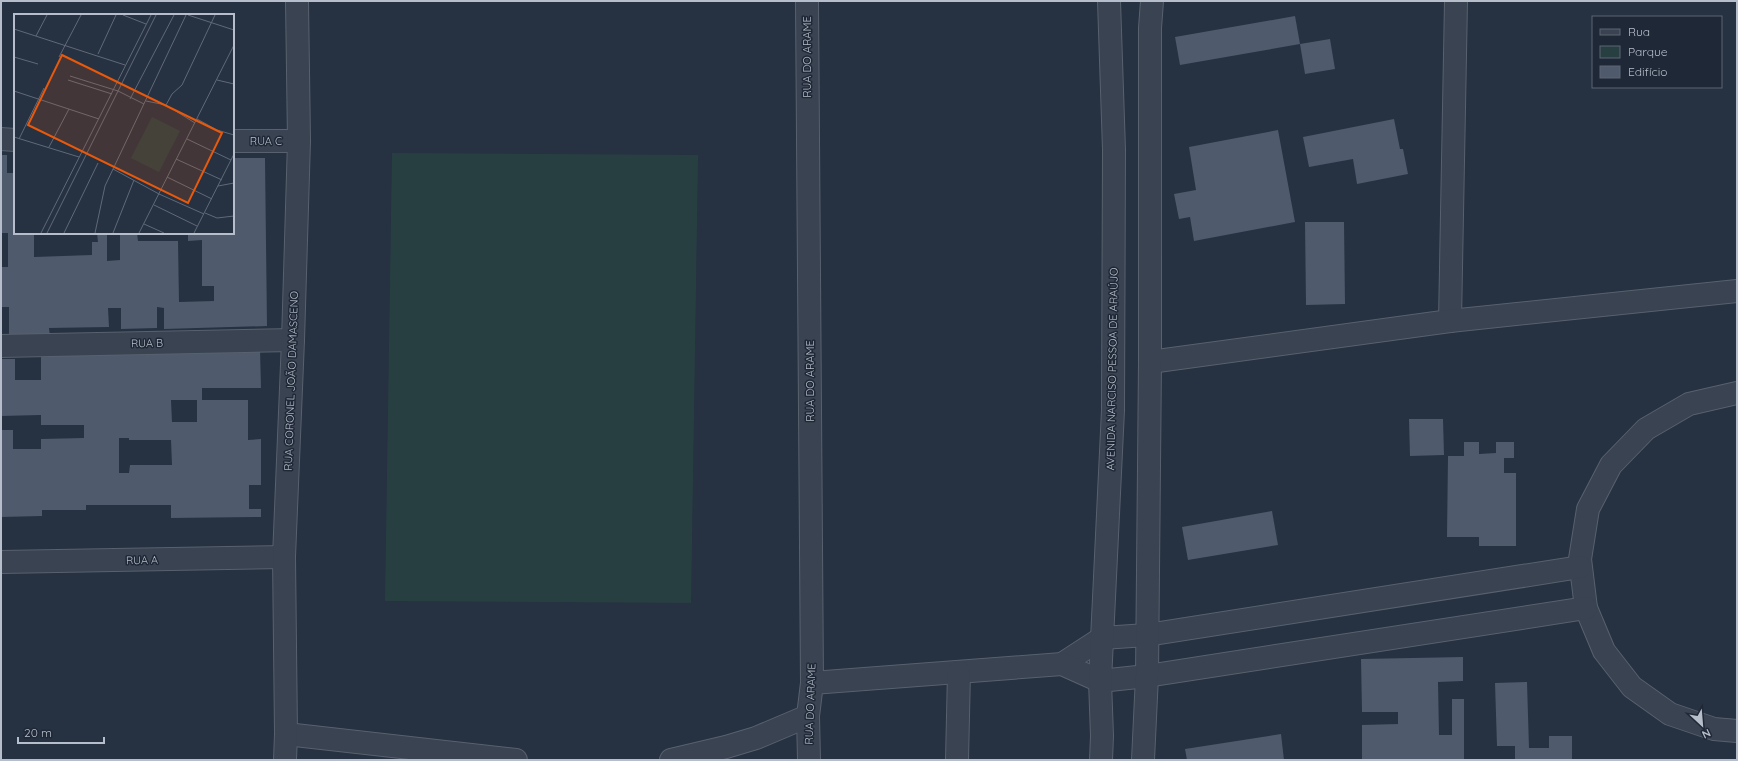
<svg xmlns="http://www.w3.org/2000/svg" width="1738" height="761" font-family="Quicksand,sans-serif">
<style>
.green{fill:#283f42}
.building{fill:#4f5a6c;fill-rule:evenodd}
.lines{fill:none;stroke-linecap:round;stroke-linejoin:round}
.street-casing{stroke:#58616e;stroke-width:24}
.street{stroke:#3a4351;stroke-width:22}
.labels{text-anchor:middle;stroke-width:3;stroke-linejoin:round;paint-order:stroke}
.street-label{font-size:11px;fill:#b7becb;stroke:#1f2836}
.inset-road{fill:none;stroke:#606978;stroke-width:1}
.view{fill:#e8590c;fill-opacity:0.15;stroke:#e8590c;stroke-width:2}
.inset-edge{fill:none;stroke:#b7becb;stroke-width:2}
</style>
<rect width="100%" height="100%" fill="#263141"/>
<!-- green -->
<path class="green" d="M 392,153 L 698,155 L 691,603 L 385,601 Z"/>
<!-- building -->
<g class="building">
<path d="M 1295,16 L 1300,44 L 1180,65 L 1175,37 Z"/>
<path d="M 1330,39 L 1335,69 L 1305,74 L 1300,44 Z"/>
<path d="M 1394,119 L 1400,149 L 1403,149 L 1408,174 L 1357,184 L 1353,159 L 1309,167 L 1303,137 Z"/>
<path d="M 1278,130 L 1295,222 L 1194,241 L 1190,217 L 1179,219 L 1174,194 L 1196,190 L 1189,147 Z"/>
<path d="M 1,155 L 7,155 L 7,173 L 15,173 L 15,233 L 34,233 L 34,257 L 92,255 L 92,242 L 98,242 L 97,233 L 107,233 L 107,261 L 120,260 L 120,233 L 137,233 L 138,241 L 178,241 L 179,302 L 214,301 L 214,286 L 202,286 L 202,240 L 188,241 L 188,233 L 233,233 L 233,158 L 265,158 L 267,326 L 164,329 L 164,308 L 157,307 L 157,328 L 121,329 L 121,308 L 108,308 L 109,327 L 49,328 L 50,337 L 9,338 L 9,307 L 1,307 L 1,267 L 8,267 L 8,233 L 1,233 Z"/>
<path d="M 1305,222 L 1344,222 L 1345,304 L 1306,305 Z"/>
<path d="M 41,349 L 260,349 L 261,388 L 202,388 L 202,400 L 248,400 L 248,440 L 261,439 L 261,485 L 249,485 L 249,509 L 261,509 L 261,517 L 171,518 L 171,505 L 86,505 L 86,510 L 42,510 L 42,516 L 1,517 L 1,430 L 13,430 L 13,449 L 41,449 L 41,439 L 84,438 L 84,425 L 41,425 L 41,415 L 1,416 L 1,359 L 15,359 L 15,380 L 41,380 ZM 171,400 L 197,400 L 197,422 L 172,422 ZM 119,438 L 129,438 L 129,440 L 171,440 L 172,465 L 130,465 L 129,473 L 119,473 Z"/>
<path d="M 1409,419 L 1443,419 L 1444,455 L 1410,456 Z"/>
<path d="M 1464,442 L 1479,442 L 1479,454 L 1496,453 L 1496,442 L 1514,442 L 1514,458 L 1504,458 L 1504,473 L 1516,473 L 1516,546 L 1479,546 L 1479,537 L 1447,537 L 1448,456 L 1464,456 Z"/>
<path d="M 1272,511 L 1278,545 L 1188,560 L 1182,527 Z"/>
<path d="M 1463,657 L 1463,681 L 1438,682 L 1439,735 L 1452,735 L 1452,699 L 1464,699 L 1464,760 L 1362,760 L 1362,725 L 1398,724 L 1398,712 L 1362,712 L 1361,659 Z"/>
<path d="M 1527,682 L 1529,748 L 1549,748 L 1549,736 L 1572,736 L 1572,760 L 1515,760 L 1515,746 L 1497,746 L 1495,683 Z"/>
<path d="M 1281,734 L 1284,760 L 1187,760 L 1185,749 Z"/>
</g>
<g class="lines">
<!-- street casing -->
<g class="street-casing">
<g id="street">
<path d="M 807,1 L 812,683 L 808,716 L 809,760"/>
<path d="M 1,139 L 15,140"/>
<path d="M 233,141 L 299,141"/>
<path d="M 1450,321 L 1456,1"/>
<path d="M 1,346 L 293,340"/>
<path d="M 1150,362 L 1450,321 L 1737,291"/>
<path d="M 1737,393 L 1689,404 L 1646,429 L 1611,465 L 1588,509 L 1580,559 L 1586,608 L 1604,651 L 1632,687 L 1670,714 L 1714,729 L 1737,731"/>
<path d="M 1,562 L 284,557"/>
<path d="M 1062,664 L 1102,638 L 1147,635 L 1580,567"/>
<path d="M 812,683 L 1062,664 L 1100,681 L 1147,676 L 1586,608"/>
<path d="M 286,734 L 516,760"/>
<path d="M 285,760 L 286,734 L 284,557 L 293,340 L 299,141 L 297,1"/>
<path d="M 671,760 L 726,747 L 756,738 L 808,716"/>
<path d="M 957,760 L 959,672"/>
<path d="M 1101,760 L 1102,736 L 1100,681 L 1113,410 L 1114,150 L 1109,1"/>
<path d="M 1143,760 L 1147,676 L 1150,362 L 1150,28 L 1152,1"/>
</g>
</g>
<!-- street -->
<use href="#street" class="street"/>
</g>
<g class="labels">
<!-- street labels -->
<g class="street-label">
<text transform="translate(807 57) rotate(-90)" y="4">RUA DO ARAME</text>
<text x="266" y="145">RUA C</text>
<text transform="translate(147 343) rotate(-1)" y="4">RUA B</text>
<text transform="translate(1112 369) rotate(-89)" y="4">AVENIDA NARCISO PESSOA DE ARAÚJO</text>
<text transform="translate(291 381) rotate(-88)" y="4">RUA CORONEL JOÃO DAMASCENO</text>
<text transform="translate(810 381) rotate(-90)" y="4">RUA DO ARAME</text>
<text transform="translate(142 560) rotate(-1)" y="4">RUA A</text>
<text transform="translate(810 704) rotate(-88)" y="4">RUA DO ARAME</text>
</g>
</g>
<!-- overview -->
<g transform="translate(14 14)">
<rect width="220" height="220" fill="#263141"/>
<path d="M 138,103 L 166,117 L 145,158 L 117,144 Z" fill="#283f42"/>
<path class="inset-road" d="M 109,1 L 132,10M 174,1 L 220,16M 0,15 L 111,51M 22,22 L 33,1M 84,40 L 102,1M 0,43 L 24,50M 45,43 L 67,1M 56,62 L 104,77 L 130,90M 54,66 L 98,80M 203,66 L 220,70M 0,77 L 85,105M 116,85 L 160,1M 132,87 L 152,91 L 181,109M 152,91 L 158,80 L 168,71 L 201,1M 183,105 L 203,116 L 220,121M 0,123 L 65,143M 5,125 L 30,74M 173,125 L 217,146M 35,133 L 55,95M 162,145 L 208,166M 99,155 L 145,180 L 190,200M 153,163 L 198,185M 204,172 L 220,169M 140,191 L 183,212M 191,199 L 203,204 L 220,202M 130,210 L 150,219M 27,219 L 137,1M 33,219 L 142,1M 50,219 L 84,149M 81,219 L 91,172 L 172,1M 99,219 L 120,166M 125,219 L 220,31M 180,219 L 220,140"/>
<path class="view" d="M 48,41 L 208,119 L 174,189 L 14,111 Z"/>
<rect width="220" height="220" class="inset-edge"/>
</g>
<!-- border -->
<rect width="1738" height="761" fill="none" stroke="#b7becb" stroke-width="4"/>
<!-- legend -->
<rect x="1592" y="16" width="130" height="72" fill="#1f2836" stroke="#5c6472"/>
<rect x="1600" y="29" width="20" height="6" fill="#3a4351" stroke="#5c6472"/>
<text x="1628" y="36" font-size="12" fill="#b7becb">Rua</text>
<rect x="1600" y="46" width="20" height="12" fill="#283f42" stroke="#5c6472"/>
<text x="1628" y="56" font-size="12" fill="#b7becb">Parque</text>
<rect x="1600" y="66" width="20" height="12" fill="#4f5a6c" stroke="#5c6472"/>
<text x="1628" y="76" font-size="12" fill="#b7becb">Edifício</text>
<!-- north arrow -->
<g transform="translate(1702 725) rotate(154)" stroke="#1f2836" stroke-width="3" paint-order="stroke">
<path d="M0-3L7 15L0 10L-7 15Z" fill="#b7becb"/>
<text y="-6" font-size="11" font-weight="bold" text-anchor="middle" fill="#b7becb">N</text>
</g>
<!-- scale -->
<path d="M18 737v6h86v-6" fill="none" stroke="#b7becb" stroke-width="2"/>
<text x="24" y="737" font-size="12" fill="#b7becb" stroke="#1f2836" stroke-width="3" paint-order="stroke">20 m</text>
</svg>
